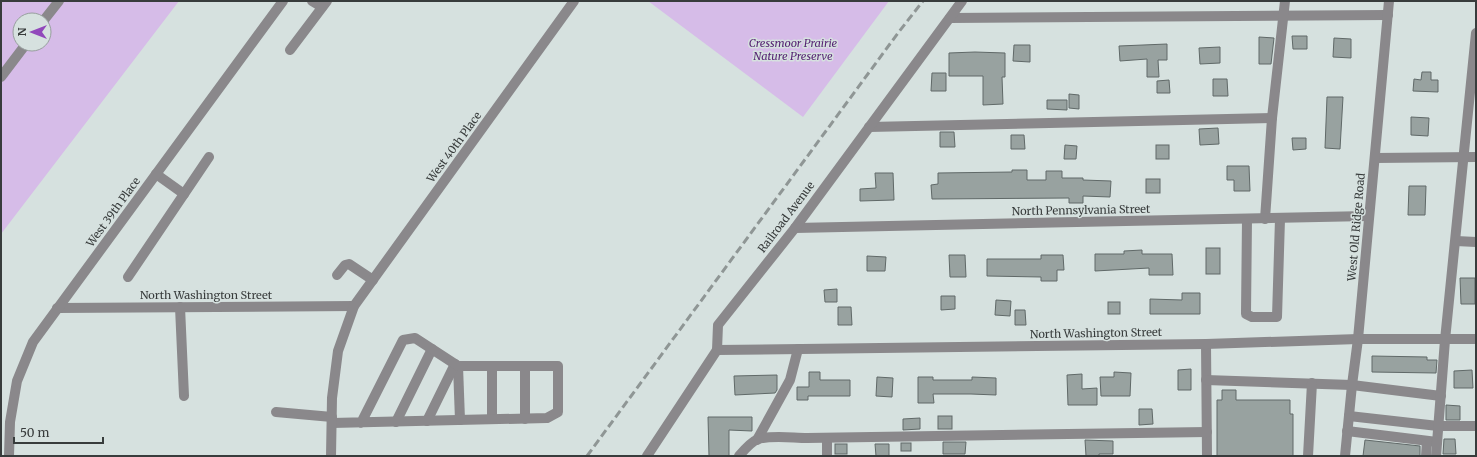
<svg xmlns="http://www.w3.org/2000/svg" width="1477" height="457" font-family="Merriweather,serif">
<style>
.green{fill:#d6bce8;fill-rule:evenodd}
.building{fill:#98a2a0;stroke:#606968}
.lines{fill:none;stroke-linecap:round;stroke-linejoin:round}
.minor{stroke:#8a888b;stroke-width:10}
.rail{stroke:#8f9695;stroke-width:3;stroke-dasharray:8 4;stroke-linecap:butt}
.labels{text-anchor:middle;stroke-width:3;stroke-linejoin:round;paint-order:stroke}
.park-label{font-size:11px;font-style:italic;fill:#562373;stroke:#d6e1df}
.street-label{font-size:11px;fill:#383c3c;stroke:#d6e1df}
</style>
<rect width="100%" height="100%" fill="#d6e1df"/>
<!-- green -->
<g class="green">
<path d="M 1,1 L 179,1 L 1,234 ZM 20,20 L 44,20 L 44,44 L 20,44 Z"/>
<path d="M 648,1 L 889,1 L 803,117 Z"/>
</g>
<!-- building -->
<g class="building">
<path d="M 1292,36 L 1307,36 L 1307,49 L 1293,49 Z"/>
<path d="M 1259,37 L 1274,38 L 1271,64 L 1259,64 Z"/>
<path d="M 1334,38 L 1351,39 L 1351,58 L 1333,57 Z"/>
<path d="M 1167,44 L 1167,60 L 1158,60 L 1159,77 L 1147,77 L 1147,59 L 1120,61 L 1119,46 Z"/>
<path d="M 1014,45 L 1030,45 L 1030,62 L 1013,61 Z"/>
<path d="M 1220,47 L 1220,63 L 1200,64 L 1199,48 Z"/>
<path d="M 975,52 L 1005,53 L 1005,77 L 1002,77 L 1003,104 L 983,105 L 983,76 L 949,76 L 949,53 Z"/>
<path d="M 1422,72 L 1431,72 L 1431,80 L 1438,80 L 1438,92 L 1413,91 L 1414,79 L 1421,80 Z"/>
<path d="M 932,73 L 946,73 L 946,91 L 931,91 Z"/>
<path d="M 1213,79 L 1227,79 L 1228,96 L 1213,96 Z"/>
<path d="M 1169,80 L 1170,93 L 1157,93 L 1157,81 Z"/>
<path d="M 1069,94 L 1079,95 L 1079,109 L 1069,108 Z"/>
<path d="M 1327,97 L 1343,97 L 1340,149 L 1325,148 Z"/>
<path d="M 1047,100 L 1067,100 L 1067,110 L 1047,109 Z"/>
<path d="M 1411,117 L 1429,118 L 1428,136 L 1411,135 Z"/>
<path d="M 1218,128 L 1219,144 L 1200,145 L 1199,129 Z"/>
<path d="M 940,132 L 954,132 L 955,147 L 940,147 Z"/>
<path d="M 1011,135 L 1024,135 L 1025,149 L 1011,149 Z"/>
<path d="M 1292,138 L 1306,138 L 1306,149 L 1293,150 Z"/>
<path d="M 1065,145 L 1077,146 L 1076,159 L 1064,159 Z"/>
<rect x="1156" y="145" width="13" height="14"/>
<path d="M 1227,166 L 1249,166 L 1250,191 L 1234,191 L 1234,180 L 1227,180 Z"/>
<path d="M 1012,170 L 1027,170 L 1027,180 L 1046,180 L 1046,171 L 1062,171 L 1062,178 L 1083,178 L 1083,180 L 1111,181 L 1110,197 L 1083,196 L 1083,203 L 1069,203 L 1069,198 L 932,199 L 931,185 L 938,184 L 938,173 L 1012,172 Z"/>
<path d="M 875,173 L 893,173 L 894,200 L 860,201 L 860,189 L 876,188 Z"/>
<rect x="1146" y="179" width="14" height="14"/>
<path d="M 1409,186 L 1426,186 L 1425,215 L 1408,215 Z"/>
<rect x="1206" y="248" width="14" height="26"/>
<path d="M 1142,250 L 1142,254 L 1172,254 L 1173,275 L 1149,275 L 1149,268 L 1095,271 L 1095,254 L 1124,254 L 1124,251 Z"/>
<path d="M 949,255 L 965,255 L 966,277 L 950,277 Z"/>
<path d="M 1041,255 L 1063,255 L 1064,270 L 1057,270 L 1057,281 L 1041,281 L 1041,277 L 987,276 L 987,259 L 1041,259 Z"/>
<path d="M 867,256 L 886,257 L 885,271 L 867,271 Z"/>
<path d="M 1460,278 L 1475,278 L 1475,304 L 1461,304 Z"/>
<path d="M 837,289 L 837,302 L 825,302 L 824,290 Z"/>
<path d="M 1182,293 L 1200,293 L 1200,314 L 1150,314 L 1150,299 L 1182,300 Z"/>
<path d="M 941,296 L 955,296 L 955,309 L 941,310 Z"/>
<path d="M 996,300 L 1011,301 L 1010,316 L 995,315 Z"/>
<rect x="1108" y="302" width="12" height="12"/>
<path d="M 838,307 L 851,307 L 852,325 L 838,325 Z"/>
<path d="M 1015,310 L 1025,310 L 1026,325 L 1015,325 Z"/>
<path d="M 1372,356 L 1427,357 L 1427,360 L 1437,360 L 1436,373 L 1372,372 Z"/>
<path d="M 1191,369 L 1191,390 L 1178,390 L 1178,370 Z"/>
<path d="M 1472,370 L 1473,388 L 1454,388 L 1454,371 Z"/>
<path d="M 809,372 L 820,372 L 820,380 L 850,380 L 850,396 L 808,396 L 808,400 L 797,400 L 797,387 L 809,387 Z"/>
<path d="M 1114,372 L 1131,373 L 1130,396 L 1101,396 L 1100,377 L 1114,377 Z"/>
<path d="M 1082,374 L 1082,389 L 1097,388 L 1097,405 L 1068,405 L 1067,375 Z"/>
<path d="M 777,375 L 777,390 L 775,393 L 735,395 L 734,376 Z"/>
<path d="M 877,377 L 893,378 L 892,397 L 876,396 Z"/>
<path d="M 918,377 L 933,377 L 933,380 L 972,380 L 972,377 L 996,378 L 996,395 L 971,394 L 933,394 L 934,403 L 918,403 Z"/>
<path d="M 1222,390 L 1236,390 L 1236,400 L 1290,400 L 1290,414 L 1293,414 L 1293,456 L 1217,456 L 1217,400 L 1222,400 Z"/>
<path d="M 1446,405 L 1460,406 L 1460,420 L 1446,420 Z"/>
<path d="M 1139,409 L 1152,409 L 1153,424 L 1139,425 Z"/>
<rect x="938" y="416" width="14" height="13"/>
<path d="M 708,417 L 752,417 L 752,431 L 729,430 L 729,456 L 709,456 Z"/>
<path d="M 920,418 L 920,429 L 903,430 L 903,419 Z"/>
<path d="M 1444,439 L 1455,439 L 1456,454 L 1443,454 Z"/>
<path d="M 1085,440 L 1113,441 L 1113,454 L 1099,454 L 1099,456 L 1086,456 Z"/>
<path d="M 1365,440 L 1420,446 L 1420,456 L 1363,456 Z"/>
<path d="M 943,442 L 966,442 L 965,454 L 943,454 Z"/>
<rect x="901" y="443" width="10" height="8"/>
<rect x="835" y="444" width="12" height="10"/>
<path d="M 875,444 L 889,444 L 889,456 L 876,456 Z"/>
</g>
<g class="lines">
<!-- minor -->
<g class="minor">
<path d="M 312,1 L 322,7"/>
<path d="M 950,18 L 1388,15"/>
<path d="M 44,20 L 59,1"/>
<path d="M 290,50 L 327,1"/>
<path d="M 1,77 L 26,44"/>
<path d="M 869,127 L 1272,118"/>
<path d="M 1375,158 L 1476,157"/>
<path d="M 156,174 L 184,194"/>
<path d="M 1247,219 L 1246,314 L 1252,317 L 1277,317 L 1280,219"/>
<path d="M 1265,219 L 1272,118 L 1285,1"/>
<path d="M 795,228 L 1368,216"/>
<path d="M 1456,241 L 1476,242"/>
<path d="M 337,275 L 345,265 L 349,264 L 373,280"/>
<path d="M 128,277 L 209,157"/>
<path d="M 180,307 L 184,396"/>
<path d="M 57,308 L 354,306"/>
<path d="M 1206,344 L 1207,456"/>
<path d="M 717,350 L 1206,344 L 1358,339 L 1476,339"/>
<path d="M 458,366 L 460,420"/>
<path d="M 492,366 L 492,419"/>
<path d="M 525,366 L 525,419"/>
<path d="M 1206,380 L 1352,385 L 1441,396"/>
<path d="M 276,412 L 332,417"/>
<path d="M 1349,416 L 1438,426 L 1476,426"/>
<path d="M 427,421 L 455,364"/>
<path d="M 396,422 L 432,349"/>
<path d="M 332,423 L 547,418 L 558,412 L 558,366 L 458,366 L 415,338 L 403,340 L 361,423"/>
<path d="M 1347,431 L 1437,442"/>
<path d="M 827,438 L 827,456"/>
<path d="M 757,440 L 790,380 L 798,349"/>
<path d="M 9,456 L 10,422 L 17,381 L 33,342 L 283,1"/>
<path d="M 331,456 L 332,398 L 338,351 L 354,306 L 574,1"/>
<path d="M 647,456 L 717,350 L 718,325 L 795,228 L 962,1"/>
<path d="M 739,456 C 744,450 751,442 758,439 C 772,435 793,438 807,438 L 1207,432"/>
<path d="M 1308,456 L 1312,383"/>
<path d="M 1345,456 L 1352,385 L 1358,339 L 1389,1"/>
<path d="M 1426,456 L 1427,441"/>
<path d="M 1436,456 L 1445,340 L 1476,33"/>
</g>
<!-- rail -->
<path class="rail" d="M 587,456 L 898,33 L 923,1"/>
</g>
<g class="labels">
<!-- park labels -->
<g class="park-label">
<text x="793" y="47">Cressmoor Prairie<tspan x="793" dy="13">Nature Preserve</tspan></text>
</g>
<!-- street labels -->
<g class="street-label">
<text transform="translate(454 147) rotate(-54)" y="4">West 40th Place</text>
<text transform="translate(1081 210) rotate(-1)" y="4">North Pennsylvania Street</text>
<text transform="translate(113 212) rotate(-54)" y="4">West 39th Place</text>
<text transform="translate(786 217) rotate(-53)" y="4">Railroad Avenue</text>
<text transform="translate(1356 227) rotate(-85)" y="4">West Old Ridge Road</text>
<text x="206" y="299">North Washington Street</text>
<text transform="translate(1096 333) rotate(-1)" y="4">North Washington Street</text>
</g>
</g>
<!-- border -->
<rect width="1477" height="457" fill="none" stroke="#383c3c" stroke-width="4"/>
<!-- north arrow -->
<g transform="translate(32 32) rotate(270)"><circle r="19" fill="#d6e1df" stroke="#979f9e"/>
<path d="M0-3L7 15L0 10L-7 15Z" fill="#9148bb"/>
<text y="-6" font-size="11" font-weight="bold" text-anchor="middle" fill="#383c3c">N</text>
</g>
<!-- scale -->
<path d="M14 437v6h89v-6" fill="none" stroke="#383c3c" stroke-width="2"/>
<text x="20" y="437" font-size="12" fill="#383c3c" stroke="#d6e1df" stroke-width="3" paint-order="stroke">50 m</text>
</svg>
